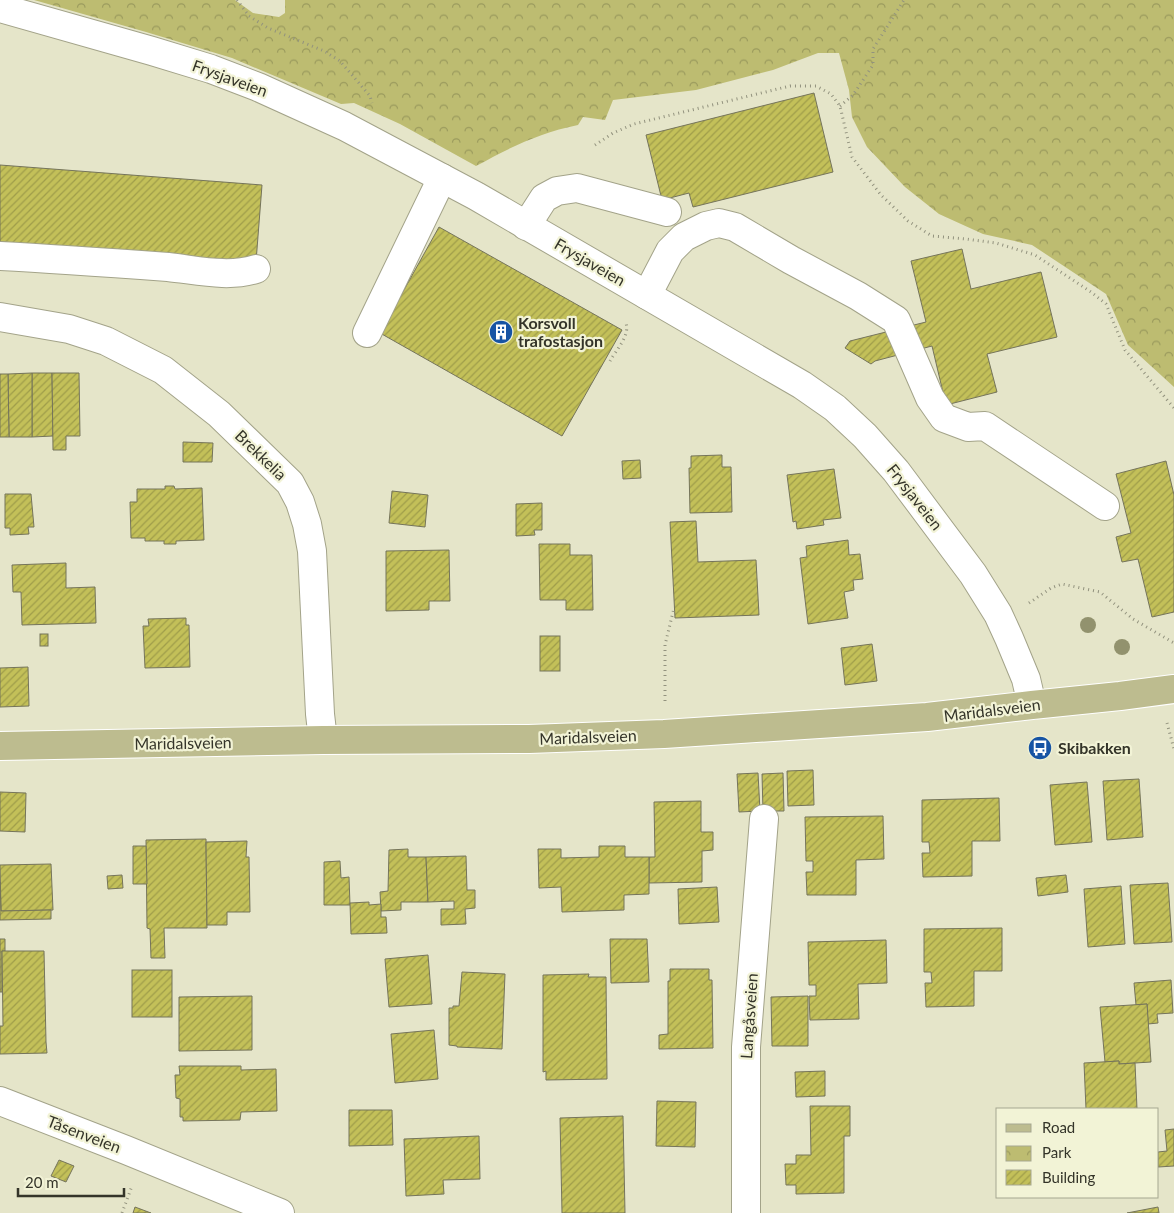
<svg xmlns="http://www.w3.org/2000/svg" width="1174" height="1213" font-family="Lato,sans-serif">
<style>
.park{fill:url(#park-crowns)}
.building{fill:url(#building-hatch);stroke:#75745b}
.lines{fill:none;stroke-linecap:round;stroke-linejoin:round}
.minor-casing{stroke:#a3a389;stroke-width:30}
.major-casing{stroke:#fff;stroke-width:30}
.path{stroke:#92927e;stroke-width:3;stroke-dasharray:1 4;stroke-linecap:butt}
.minor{stroke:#fff;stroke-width:28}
.major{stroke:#bdbc8f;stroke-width:28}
.tree{fill:#92926e}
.labels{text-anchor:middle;stroke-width:4.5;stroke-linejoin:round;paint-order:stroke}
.street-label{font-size:16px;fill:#343429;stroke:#f2f3d6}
.poi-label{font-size:16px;font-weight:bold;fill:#343429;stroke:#f2f3d6;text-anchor:start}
</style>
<defs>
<pattern id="park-crowns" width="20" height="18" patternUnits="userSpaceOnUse" patternTransform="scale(1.25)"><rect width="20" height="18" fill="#bdbc71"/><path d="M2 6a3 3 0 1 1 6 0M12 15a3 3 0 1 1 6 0" fill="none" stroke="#9a9a5d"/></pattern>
<pattern id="building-hatch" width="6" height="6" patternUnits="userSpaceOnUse" patternTransform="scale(1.25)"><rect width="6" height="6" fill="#c3c059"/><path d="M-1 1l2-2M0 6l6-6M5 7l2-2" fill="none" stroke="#9f9d4a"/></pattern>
</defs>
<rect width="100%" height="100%" fill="#e5e5c9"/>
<!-- park -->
<path class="park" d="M 34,0 L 235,0 L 253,13 L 279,17 L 285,13 L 285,0 L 1174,0 L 1174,387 L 1128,345 L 1106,294 L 1032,245 L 983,234 L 939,214 L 905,187 L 867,147 L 852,117 L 849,90 L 839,53 L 818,53 L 773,70 L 696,90 L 613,100 L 605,120 L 583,117 L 578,125 C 539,133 511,147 476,166 L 400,124 L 354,103 L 341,104 L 232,58 L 146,32 Z"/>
<!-- building -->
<g class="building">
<path d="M 814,93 L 833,172 L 693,207 L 689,193 L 662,200 L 646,135 Z"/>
<path d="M 0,165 L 262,185 L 256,262 L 0,242 Z"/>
<path d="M 439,227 L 622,330 L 562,436 L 380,333 Z"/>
<path d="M 962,249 L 971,289 L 1041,272 L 1057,337 L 987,354 L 997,392 L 946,405 L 932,346 L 875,361 L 871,364 L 845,348 L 850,341 L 926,322 L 911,261 Z"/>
<path d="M 32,373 L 52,373 L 53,436 L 32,437 Z"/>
<path d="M 32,373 L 32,437 L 9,437 L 8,374 Z"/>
<path d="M 52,373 L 79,373 L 80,436 L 66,436 L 66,450 L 53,450 Z"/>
<path d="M 0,374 L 8,374 L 9,437 L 0,437 Z"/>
<path d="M 183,442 L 213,443 L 212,462 L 183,462 Z"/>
<path d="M 722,455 L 722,467 L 731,467 L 732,512 L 690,513 L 689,468 L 691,468 L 691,456 Z"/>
<path d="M 640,460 L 641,478 L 623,479 L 622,461 Z"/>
<path d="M 1166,461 L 1174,495 L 1174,612 L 1152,617 L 1138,559 L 1122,562 L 1116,537 L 1131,533 L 1116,474 Z"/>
<path d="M 834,469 L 841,518 L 823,520 L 824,525 L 797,529 L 796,521 L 793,522 L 787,475 Z"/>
<path d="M 165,486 L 174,486 L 175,489 L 202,488 L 204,540 L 176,541 L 176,544 L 164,544 L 164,541 L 145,541 L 145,538 L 131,538 L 130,502 L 137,502 L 137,489 L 165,489 Z"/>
<path d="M 392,491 L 428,495 L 425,527 L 389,523 Z"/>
<path d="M 5,494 L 31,494 L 34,527 L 28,527 L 29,534 L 10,535 L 10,528 L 5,528 Z"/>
<path d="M 542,503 L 542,530 L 534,530 L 535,535 L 516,536 L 516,504 Z"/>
<path d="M 696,521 L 698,562 L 756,560 L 759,615 L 675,618 L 670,522 Z"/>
<path d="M 848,540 L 849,555 L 860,554 L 863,579 L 853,580 L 854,590 L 844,592 L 848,618 L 808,624 L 800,558 L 807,557 L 806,546 Z"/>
<path d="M 539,544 L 570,544 L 570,555 L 592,555 L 593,610 L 566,610 L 566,600 L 540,600 Z"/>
<path d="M 449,550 L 450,601 L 429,601 L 429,610 L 386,611 L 386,551 Z"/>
<path d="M 66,563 L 66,588 L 95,587 L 96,623 L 22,625 L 21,592 L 13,592 L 12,565 Z"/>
<path d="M 186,618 L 186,625 L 189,625 L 190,667 L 145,668 L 143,626 L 149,626 L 148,619 Z"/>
<rect x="40" y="634" width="8" height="12"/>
<rect x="540" y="636" width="20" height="35"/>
<path d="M 872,644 L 877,681 L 845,685 L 841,648 Z"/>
<path d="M 28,667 L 29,706 L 0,707 L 0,668 Z"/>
<path d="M 813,770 L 814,805 L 788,806 L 787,771 Z"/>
<path d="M 758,773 L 760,811 L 739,812 L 737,774 Z"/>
<path d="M 783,773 L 784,811 L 763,811 L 762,774 Z"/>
<path d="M 1139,779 L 1143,837 L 1107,840 L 1103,781 Z"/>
<path d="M 1087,782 L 1092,842 L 1055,845 L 1050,785 Z"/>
<path d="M 0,792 L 26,793 L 25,832 L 0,831 Z"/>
<path d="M 999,798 L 1000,841 L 972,841 L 972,876 L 923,877 L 922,853 L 930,853 L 929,842 L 922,842 L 922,800 Z"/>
<path d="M 701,801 L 701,832 L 713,832 L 713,850 L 702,851 L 702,882 L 649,883 L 649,857 L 655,857 L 654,802 Z"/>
<path d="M 883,816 L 884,859 L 856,860 L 856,895 L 807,895 L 806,872 L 813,872 L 813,861 L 806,861 L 805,817 Z"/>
<path d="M 206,839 L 207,928 L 164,928 L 165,958 L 151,958 L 150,929 L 147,928 L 146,840 Z"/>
<path d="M 247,841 L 246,857 L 249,857 L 250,912 L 227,912 L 227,925 L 207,925 L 206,842 Z"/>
<path d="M 133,846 L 146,846 L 147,884 L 133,884 Z"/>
<path d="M 599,846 L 625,846 L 625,857 L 649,857 L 649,894 L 624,895 L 624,910 L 562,912 L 561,887 L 539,888 L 538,849 L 561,849 L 561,858 L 599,857 Z"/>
<path d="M 408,849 L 408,857 L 426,857 L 428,902 L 401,902 L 401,910 L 381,911 L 380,892 L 388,891 L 389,850 Z"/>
<path d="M 466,856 L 467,890 L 475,890 L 475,908 L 465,909 L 466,924 L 441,925 L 441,909 L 454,909 L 454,901 L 428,902 L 426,857 Z"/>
<path d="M 340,861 L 341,878 L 349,877 L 350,905 L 324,905 L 324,862 Z"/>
<path d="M 51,864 L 53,910 L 1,911 L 0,865 Z"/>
<path d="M 122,875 L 123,888 L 108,889 L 107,876 Z"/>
<path d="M 1066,875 L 1068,892 L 1038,896 L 1036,878 Z"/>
<path d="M 0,882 L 1,911 L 51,910 L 51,919 L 0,920 Z"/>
<path d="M 1168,883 L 1172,942 L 1134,944 L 1130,885 Z"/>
<path d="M 1121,886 L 1125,944 L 1088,947 L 1084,889 Z"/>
<path d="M 717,887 L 719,922 L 679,924 L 678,889 Z"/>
<path d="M 369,902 L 369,905 L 381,904 L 381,917 L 386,917 L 387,933 L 351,934 L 350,903 Z"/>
<path d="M 1002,928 L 1002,971 L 974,971 L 974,1006 L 926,1007 L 925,983 L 932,983 L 931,972 L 924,972 L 924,929 Z"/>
<path d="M 0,939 L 5,939 L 5,951 L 2,951 L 2,992 L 0,992 Z"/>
<path d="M 610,939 L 647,939 L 649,982 L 611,983 Z"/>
<path d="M 886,940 L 887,983 L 858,984 L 859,1019 L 810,1020 L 809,996 L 816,996 L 816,985 L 809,985 L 808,942 Z"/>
<path d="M 2,951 L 44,951 L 46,1042 L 47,1053 L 0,1054 L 0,1026 L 3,1026 Z"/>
<path d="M 428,955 L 432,1004 L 389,1007 L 385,959 Z"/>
<path d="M 670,969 L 709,969 L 709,980 L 712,980 L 713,1048 L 659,1049 L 659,1035 L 668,1034 L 668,981 L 670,981 Z"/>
<rect x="132" y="970" width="40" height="47"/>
<path d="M 462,972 L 505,974 L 502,1049 L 457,1047 L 457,1046 L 449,1045 L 449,1008 L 453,1008 L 453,1006 L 459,1006 Z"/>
<path d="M 589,974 L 588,977 L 606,977 L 607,1079 L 546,1080 L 546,1071 L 543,1072 L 543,975 Z"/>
<path d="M 1171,980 L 1173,1013 L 1157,1014 L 1158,1023 L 1148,1024 L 1147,1004 L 1136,1005 L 1134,983 Z"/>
<path d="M 252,996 L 252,1050 L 179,1051 L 179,997 Z"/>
<path d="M 808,996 L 808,1046 L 772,1046 L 771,997 Z"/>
<path d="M 1147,1004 L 1151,1062 L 1119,1064 L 1119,1061 L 1105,1062 L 1100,1007 Z"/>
<path d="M 434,1030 L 438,1079 L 395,1083 L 391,1034 Z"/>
<path d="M 1119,1061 L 1119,1064 L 1135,1063 L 1137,1109 L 1086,1109 L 1084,1063 Z"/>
<path d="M 179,1066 L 241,1066 L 241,1070 L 276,1069 L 277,1111 L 241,1112 L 240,1120 L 183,1121 L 183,1117 L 180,1117 L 180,1099 L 176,1098 L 175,1075 L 180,1075 Z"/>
<path d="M 825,1071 L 825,1096 L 796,1097 L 795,1072 Z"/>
<path d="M 657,1101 L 696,1102 L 695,1147 L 656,1146 Z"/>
<path d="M 810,1106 L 850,1106 L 850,1136 L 844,1136 L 844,1193 L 796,1194 L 796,1185 L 786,1185 L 785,1164 L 796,1164 L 796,1155 L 811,1155 Z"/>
<path d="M 349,1110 L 392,1110 L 393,1145 L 349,1146 Z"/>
<path d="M 623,1116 L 625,1213 L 562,1213 L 560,1118 Z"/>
<path d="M 1174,1129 L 1174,1166 L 1158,1167 L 1158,1152 L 1167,1151 L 1165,1130 Z"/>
<path d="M 479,1136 L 480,1179 L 443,1180 L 444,1194 L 406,1196 L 404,1139 Z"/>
<path d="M 59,1160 L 74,1166 L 66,1182 L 51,1176 Z"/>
<path d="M 135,1207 L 151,1213 L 133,1213 Z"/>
<path d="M 1158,1207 L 1159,1213 L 1127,1213 Z"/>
</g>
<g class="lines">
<!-- minor casing -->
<g class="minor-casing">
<g id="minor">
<path d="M 0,8 L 152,51 L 211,69 L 258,87 L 344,126 L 476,196 L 802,385 L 835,408 L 865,436 L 896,471 L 973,574 L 998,614 L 1009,638 L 1026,679 L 1032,705"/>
<path d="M 526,226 L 544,198 L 557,191 L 577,188 L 667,212"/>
<path d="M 0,256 C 56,259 112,263 168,267 C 197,270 228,278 256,269"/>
<path d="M 647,295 L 670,251 L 684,237 L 706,226 L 719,223 L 735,227 L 791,260 L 858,296 L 896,320 L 930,398 L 944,418 L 968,427 L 985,426 L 1105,506"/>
<path d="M 0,317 L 69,329 L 106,341 L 163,370 L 219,414 L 290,483 L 300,502 L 307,524 L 312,551 L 320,714 L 323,740"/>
<path d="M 367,333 L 442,178"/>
<path d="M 0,1101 L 126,1150 L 280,1213"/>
<path d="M 746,1213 L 746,1047 L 764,819"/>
</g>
</g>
<!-- major casing -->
<g class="major-casing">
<path id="major" d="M 0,746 L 323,740 L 529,739 L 664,734 L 927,717 L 1032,705 L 1120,696 L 1174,689"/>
</g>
<!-- path -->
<g class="path">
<path d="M 237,0 L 249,16 L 268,28 L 324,51 L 340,61 L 370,96 L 372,103"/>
<path d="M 840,106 L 853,95 L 873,65 L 873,49 L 904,0"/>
<path d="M 595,145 L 613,133 L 634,124 L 790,86 L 816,86 L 831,94 L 840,106 L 852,157 L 881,195 L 908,221 L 932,236 L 966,239 L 996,243 L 1035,255 L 1091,292 L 1106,304 L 1125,350 L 1174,408"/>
<path d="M 610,361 C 616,350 632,334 625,321"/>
<path d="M 1029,603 L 1051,588 L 1062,584 L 1100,592 L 1133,619 L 1174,643"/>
<path d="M 665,701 L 665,645 L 674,608"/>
<path d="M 1167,723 L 1174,749"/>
<path d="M 122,1213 L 132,1186"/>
</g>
<!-- minor -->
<use href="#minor" class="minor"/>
<!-- major -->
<use href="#major" class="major"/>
</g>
<!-- trees -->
<g class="tree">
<circle cx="1088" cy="625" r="8"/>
<circle cx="1122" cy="647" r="8"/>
</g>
<!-- icons -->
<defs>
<g id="building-disc" transform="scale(1.25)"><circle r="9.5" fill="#1754a4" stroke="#f2f3d6"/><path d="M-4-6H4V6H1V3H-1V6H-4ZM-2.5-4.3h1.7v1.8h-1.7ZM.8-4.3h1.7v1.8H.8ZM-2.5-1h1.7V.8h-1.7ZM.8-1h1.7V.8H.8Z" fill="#fff"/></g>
<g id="bus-disc" transform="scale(1.25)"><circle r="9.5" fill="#1754a4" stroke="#f2f3d6"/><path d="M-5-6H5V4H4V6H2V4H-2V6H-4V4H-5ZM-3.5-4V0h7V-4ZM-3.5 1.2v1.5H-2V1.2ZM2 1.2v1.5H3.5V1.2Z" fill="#fff"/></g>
</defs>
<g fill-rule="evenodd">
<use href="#building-disc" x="501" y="332"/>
<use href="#bus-disc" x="1040" y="748"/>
</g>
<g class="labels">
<!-- street labels -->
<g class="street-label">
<text transform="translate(230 78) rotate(20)" y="6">Frysjaveien</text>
<text transform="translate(590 262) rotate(30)" y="6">Frysjaveien</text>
<text transform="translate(261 455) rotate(44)" y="6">Brekkelia</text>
<text transform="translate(915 497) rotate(52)" y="6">Frysjaveien</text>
<text transform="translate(992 710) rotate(-7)" y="6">Maridalsveien</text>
<text transform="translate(588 737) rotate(-2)" y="6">Maridalsveien</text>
<text transform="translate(183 743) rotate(-1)" y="6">Maridalsveien</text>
<text transform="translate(749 1016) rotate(-86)" y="6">Langåsveien</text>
<text transform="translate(84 1134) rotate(21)" y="6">Tåsenveien</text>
</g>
<!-- poi labels -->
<g class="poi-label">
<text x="518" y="329">Korsvoll<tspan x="518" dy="18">trafostasjon</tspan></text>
<text x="1058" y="754">Skibakken</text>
</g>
</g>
<!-- legend -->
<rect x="996" y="1108" width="162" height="90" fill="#f2f3d6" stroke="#a6a791"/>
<rect x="1006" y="1124" width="25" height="8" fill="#bdbc8f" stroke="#a6a791"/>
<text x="1042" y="1133" font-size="15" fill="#343429">Road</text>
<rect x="1006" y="1146" width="25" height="15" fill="url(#park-crowns)" stroke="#a6a791"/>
<text x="1042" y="1158" font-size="15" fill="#343429">Park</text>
<rect x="1006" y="1170" width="25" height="15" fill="url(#building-hatch)" stroke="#a6a791"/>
<text x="1042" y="1183" font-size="15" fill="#343429">Building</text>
<!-- scale -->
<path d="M18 1188v8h106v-8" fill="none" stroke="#343429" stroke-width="2.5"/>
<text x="25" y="1188" font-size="15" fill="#343429" stroke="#f2f3d6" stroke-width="4" paint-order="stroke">20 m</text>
</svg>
